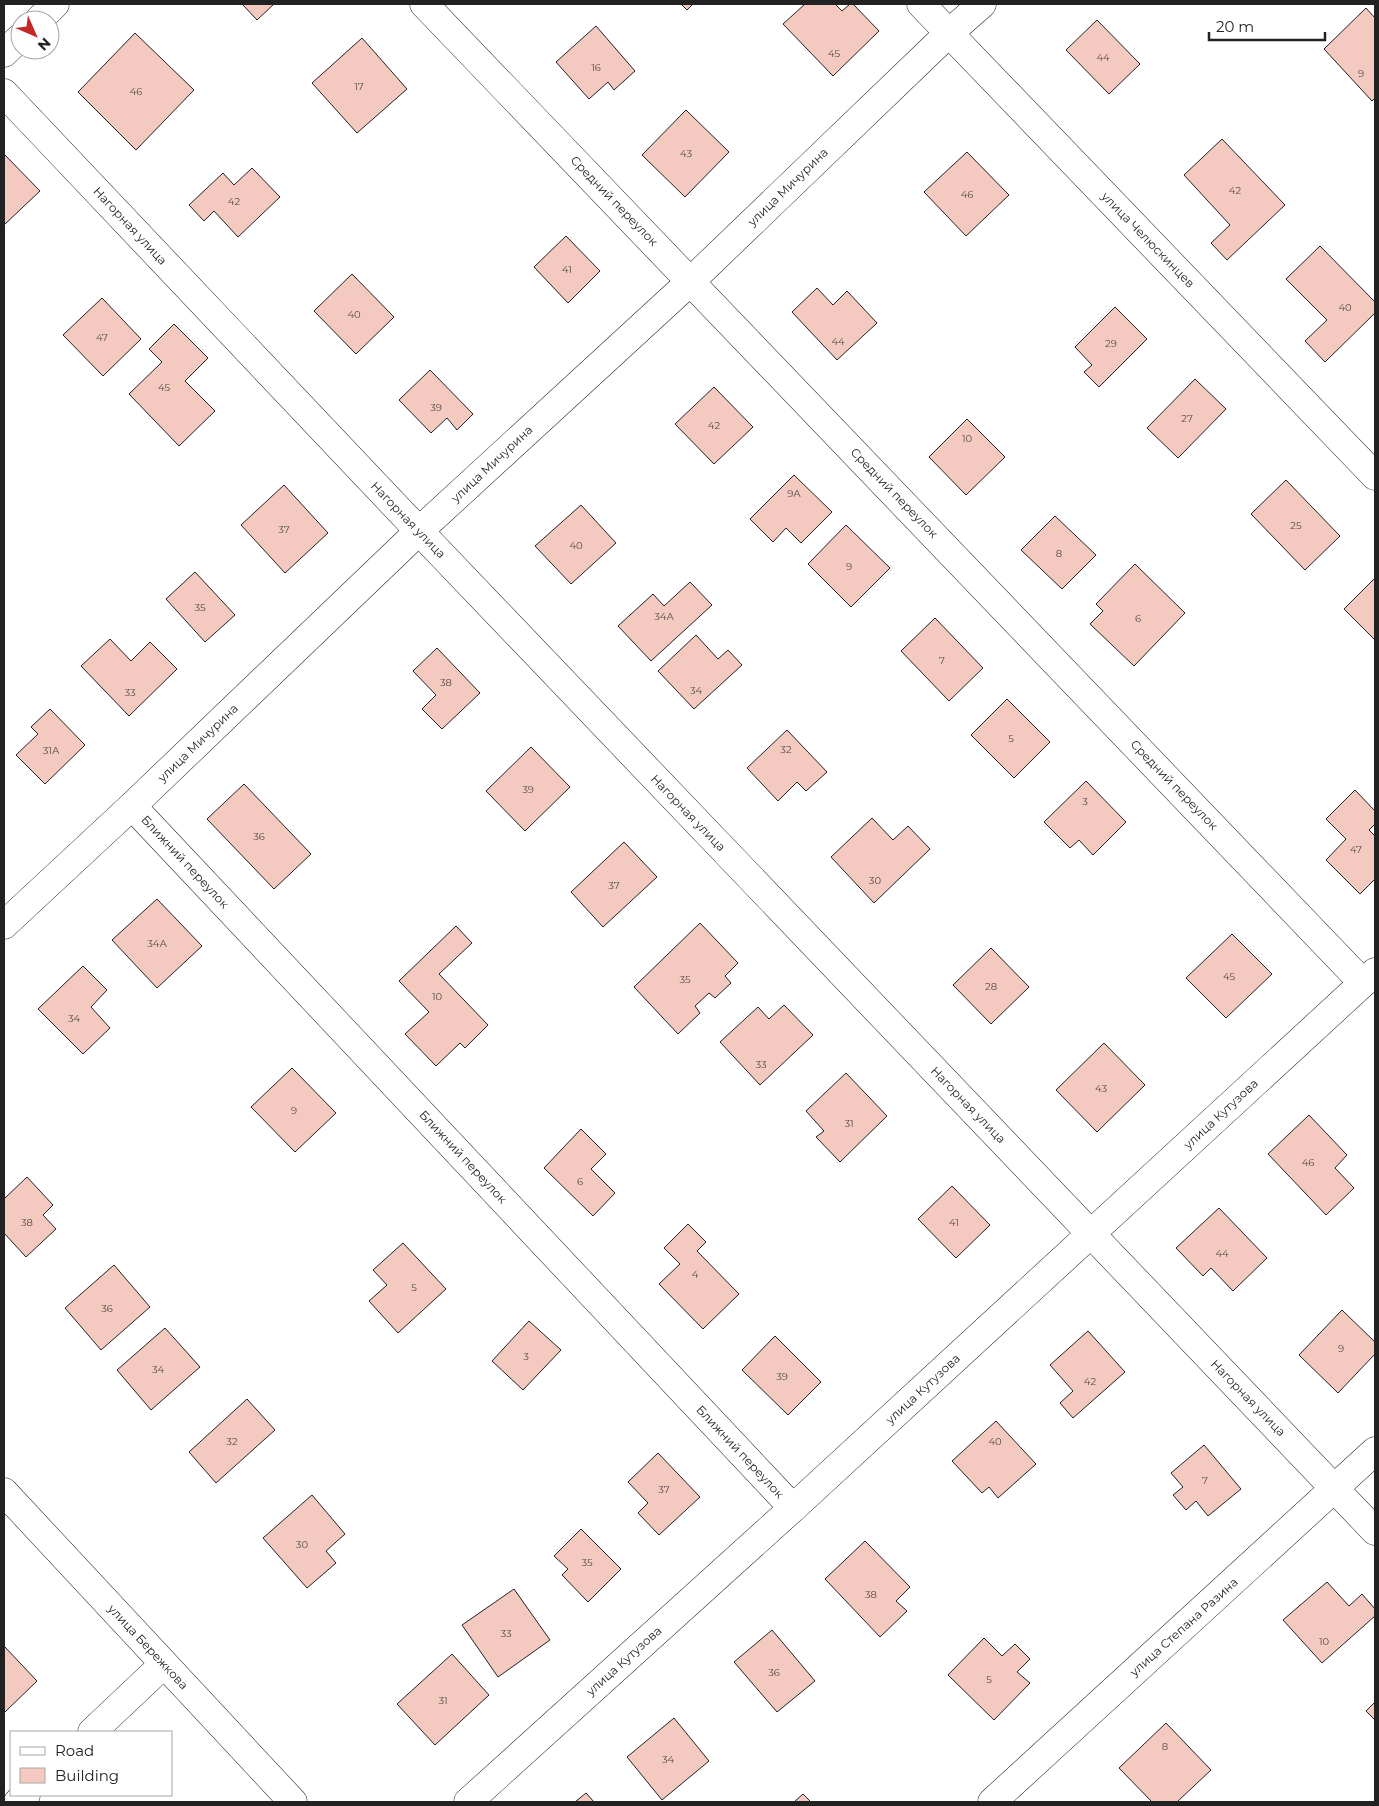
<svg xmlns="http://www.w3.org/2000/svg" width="1379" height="1806" font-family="Montserrat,sans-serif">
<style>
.building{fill:#f3c9c0;stroke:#222}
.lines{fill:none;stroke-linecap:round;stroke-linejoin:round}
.minor-casing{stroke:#222;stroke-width:29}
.minor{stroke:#fff;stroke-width:28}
.labels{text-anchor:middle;stroke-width:4;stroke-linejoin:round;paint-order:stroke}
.number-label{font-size:10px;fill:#564c4a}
.street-label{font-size:12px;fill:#222;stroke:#fff}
</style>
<rect width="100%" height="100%" fill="#fff"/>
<!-- building -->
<g class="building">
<path d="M 242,4 L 274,4 L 257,20 Z"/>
<path d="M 681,4 L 693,4 L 687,10 Z"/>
<path d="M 805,4 L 835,4 L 842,11 L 850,4 L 853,4 L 879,31 L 833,76 L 783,24 Z"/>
<path d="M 1366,8 L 1375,18 L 1375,98 L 1372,101 L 1324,49 Z"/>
<path d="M 1097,20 L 1140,64 L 1109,94 L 1066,50 Z"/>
<path d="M 596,26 L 635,71 L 614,90 L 608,82 L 589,99 L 556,62 Z"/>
<path d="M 135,33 L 194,90 L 136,150 L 78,92 Z"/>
<path d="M 362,38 L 407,89 L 357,133 L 312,83 Z"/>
<path d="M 686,110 L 729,152 L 685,197 L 642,155 Z"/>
<path d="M 1222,139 L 1285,205 L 1227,260 L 1211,243 L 1230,225 L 1184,175 Z"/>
<path d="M 967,152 L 1009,195 L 966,236 L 924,192 Z"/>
<path d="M 4,154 L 40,191 L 4,225 Z"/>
<path d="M 252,168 L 280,197 L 238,237 L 214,211 L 204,221 L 189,205 L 223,173 L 234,185 Z"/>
<path d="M 566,236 L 600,271 L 568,303 L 534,267 Z"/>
<path d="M 1320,246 L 1375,302 L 1375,313 L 1325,362 L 1305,341 L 1327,320 L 1286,279 Z"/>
<path d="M 352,274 L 394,317 L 356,354 L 314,311 Z"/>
<path d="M 817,288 L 833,305 L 847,291 L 877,323 L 837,360 L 792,312 Z"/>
<path d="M 102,298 L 141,339 L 103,376 L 63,335 Z"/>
<path d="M 1115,307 L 1147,339 L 1099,387 L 1084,372 L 1092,365 L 1075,347 Z"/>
<path d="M 174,324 L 208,358 L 185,381 L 215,411 L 179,446 L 129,394 L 162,362 L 149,349 Z"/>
<path d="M 430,370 L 473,414 L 457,430 L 447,418 L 431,433 L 399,400 Z"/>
<path d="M 1195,379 L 1226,409 L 1178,458 L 1147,428 Z"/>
<path d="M 714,387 L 753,427 L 714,464 L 675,424 Z"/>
<path d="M 967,419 L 1005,457 L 966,495 L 929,457 Z"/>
<path d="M 794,475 L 832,512 L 801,543 L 786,528 L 773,542 L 750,519 Z"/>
<path d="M 1286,480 L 1340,536 L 1305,570 L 1251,514 Z"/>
<path d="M 284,485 L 328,533 L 285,573 L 241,525 Z"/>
<path d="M 581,505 L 616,543 L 571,584 L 535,546 Z"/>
<path d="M 1055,516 L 1096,555 L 1062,589 L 1021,550 Z"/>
<path d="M 846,525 L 890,568 L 851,607 L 808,564 Z"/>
<path d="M 1135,564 L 1185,613 L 1134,666 L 1090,624 L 1103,611 L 1096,604 Z"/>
<path d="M 195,572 L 235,615 L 205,642 L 166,599 Z"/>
<path d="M 1375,578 L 1375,640 L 1344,609 Z"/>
<path d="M 690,582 L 712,605 L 651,661 L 618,626 L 653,594 L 664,606 Z"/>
<path d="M 935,618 L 983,668 L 949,701 L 901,651 Z"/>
<path d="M 696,635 L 718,659 L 728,650 L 742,665 L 694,709 L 658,671 Z"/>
<path d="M 110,639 L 131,661 L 150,642 L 177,669 L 129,716 L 81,666 Z"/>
<path d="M 437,648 L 480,693 L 442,729 L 422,709 L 436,695 L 413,671 Z"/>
<path d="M 1007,699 L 1050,742 L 1014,778 L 971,735 Z"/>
<path d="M 50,709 L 85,745 L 45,784 L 16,755 L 38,734 L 31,727 Z"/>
<path d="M 787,730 L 827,772 L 806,791 L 797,782 L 778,801 L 747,768 Z"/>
<path d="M 531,747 L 570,787 L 525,831 L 486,791 Z"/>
<path d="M 1086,781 L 1126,822 L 1093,855 L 1079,840 L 1070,848 L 1044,822 Z"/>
<path d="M 244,784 L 311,854 L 274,889 L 207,819 Z"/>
<path d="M 1355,790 L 1375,811 L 1375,824 L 1369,830 L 1375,836 L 1375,879 L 1360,894 L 1326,860 L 1346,839 L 1326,819 Z"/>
<path d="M 872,818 L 893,840 L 908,826 L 930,849 L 874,903 L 831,857 Z"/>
<path d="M 624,842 L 657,877 L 603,927 L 571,892 Z"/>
<path d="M 157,899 L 202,946 L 157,988 L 112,940 Z"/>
<path d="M 700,923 L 738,963 L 725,976 L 731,983 L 715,998 L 709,993 L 695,1006 L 700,1013 L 678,1034 L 634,987 Z"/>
<path d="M 456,926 L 472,943 L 439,974 L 488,1025 L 465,1048 L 460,1043 L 436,1066 L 405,1034 L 429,1012 L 399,981 Z"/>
<path d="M 1232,934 L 1272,974 L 1226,1018 L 1186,978 Z"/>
<path d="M 991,948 L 1029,987 L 991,1024 L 953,985 Z"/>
<path d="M 83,966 L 107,990 L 91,1007 L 110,1028 L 83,1054 L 38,1009 Z"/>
<path d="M 784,1005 L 813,1035 L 760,1085 L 720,1042 L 758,1007 L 769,1019 Z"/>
<path d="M 1104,1043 L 1145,1085 L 1097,1132 L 1056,1090 Z"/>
<path d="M 292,1068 L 336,1113 L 295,1152 L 251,1107 Z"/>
<path d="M 846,1073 L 887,1116 L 840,1162 L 816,1137 L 824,1131 L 806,1111 Z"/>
<path d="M 1309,1115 L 1347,1155 L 1335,1168 L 1354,1188 L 1326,1215 L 1268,1154 Z"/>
<path d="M 581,1129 L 606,1154 L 591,1169 L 615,1193 L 593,1216 L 544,1168 Z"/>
<path d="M 27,1177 L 53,1205 L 43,1215 L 56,1229 L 26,1257 L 4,1233 L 4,1199 Z"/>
<path d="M 952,1186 L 990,1225 L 956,1258 L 918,1219 Z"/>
<path d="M 1219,1208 L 1267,1258 L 1233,1291 L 1211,1268 L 1203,1276 L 1176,1248 Z"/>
<path d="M 688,1224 L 706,1242 L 697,1251 L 739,1294 L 703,1329 L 659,1284 L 680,1264 L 664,1248 Z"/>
<path d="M 403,1243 L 446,1289 L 398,1333 L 369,1301 L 387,1285 L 373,1270 Z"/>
<path d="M 114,1265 L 150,1307 L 101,1350 L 65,1308 Z"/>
<path d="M 1342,1310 L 1375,1342 L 1375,1354 L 1338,1393 L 1299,1355 Z"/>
<path d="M 529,1321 L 561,1350 L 523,1390 L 492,1361 Z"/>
<path d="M 165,1328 L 200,1367 L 151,1410 L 117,1370 Z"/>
<path d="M 1088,1331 L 1125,1372 L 1073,1418 L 1060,1403 L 1073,1391 L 1050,1365 Z"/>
<path d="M 775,1336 L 821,1382 L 788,1415 L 742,1370 Z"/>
<path d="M 247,1399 L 275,1430 L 216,1483 L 189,1452 Z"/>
<path d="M 996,1421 L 1036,1464 L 998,1498 L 989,1487 L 982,1493 L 952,1461 Z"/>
<path d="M 1204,1445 L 1241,1489 L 1208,1516 L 1196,1501 L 1186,1510 L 1173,1495 L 1183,1487 L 1171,1473 Z"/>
<path d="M 658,1453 L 700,1497 L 659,1535 L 638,1513 L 648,1503 L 628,1482 Z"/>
<path d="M 312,1495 L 345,1534 L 326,1551 L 336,1563 L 307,1588 L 263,1538 Z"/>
<path d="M 581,1529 L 621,1569 L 588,1602 L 562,1575 L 568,1569 L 554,1556 Z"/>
<path d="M 865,1541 L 910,1587 L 896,1601 L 907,1611 L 880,1637 L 825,1579 Z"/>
<path d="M 1327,1582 L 1349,1606 L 1362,1594 L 1375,1609 L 1375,1616 L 1322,1663 L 1283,1620 Z"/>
<path d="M 514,1589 L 550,1640 L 498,1677 L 462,1625 Z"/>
<path d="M 772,1630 L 815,1681 L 777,1712 L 734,1662 Z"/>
<path d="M 984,1638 L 1002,1656 L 1015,1644 L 1030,1659 L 1017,1672 L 1030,1683 L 994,1720 L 948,1675 Z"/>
<path d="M 4,1646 L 37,1681 L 4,1713 Z"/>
<path d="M 452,1654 L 489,1695 L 435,1745 L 397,1704 Z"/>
<path d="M 1375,1702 L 1375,1720 L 1366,1711 Z"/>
<path d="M 674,1718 L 709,1761 L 662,1800 L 627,1757 Z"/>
<path d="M 1166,1723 L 1211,1770 L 1177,1802 L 1152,1802 L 1119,1768 Z"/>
<path d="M 586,1793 L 594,1802 L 575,1802 Z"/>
<path d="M 803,1794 L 811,1802 L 794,1802 Z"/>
</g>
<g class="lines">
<!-- minor casing -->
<g class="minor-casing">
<g id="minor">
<path d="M 424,4 L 1363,983"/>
<path d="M 921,4 L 1375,476"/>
<path d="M 39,20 L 55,4"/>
<path d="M 4,53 L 20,38"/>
<path d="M 4,93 L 419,531 L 1375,1531"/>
<path d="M 132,806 L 793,1508"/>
<path d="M 4,925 L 132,806 L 419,531 L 691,281 L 949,33 L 982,4"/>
<path d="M 4,1492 L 293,1802"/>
<path d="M 92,1732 L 164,1664"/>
<path d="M 18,1802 L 26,1795"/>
<path d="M 468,1802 L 793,1508 L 1375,972"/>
<path d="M 992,1802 L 1375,1451"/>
</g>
</g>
<!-- minor -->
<use href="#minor" class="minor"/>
</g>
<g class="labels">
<!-- number labels -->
<g class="number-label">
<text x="834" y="57">45</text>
<text x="1103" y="61">44</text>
<text x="596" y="71">16</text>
<text x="1361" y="77">9</text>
<text x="359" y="90">17</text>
<text x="136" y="95">46</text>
<text x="686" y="157">43</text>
<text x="1235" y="194">42</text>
<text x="967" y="198">46</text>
<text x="234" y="205">42</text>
<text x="567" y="273">41</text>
<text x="1345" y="311">40</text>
<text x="354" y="318">40</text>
<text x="102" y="341">47</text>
<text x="838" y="345">44</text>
<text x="1111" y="347">29</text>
<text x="164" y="391">45</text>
<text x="436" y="411">39</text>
<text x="1187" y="422">27</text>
<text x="714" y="429">42</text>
<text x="967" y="442">10</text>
<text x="794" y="497">9А</text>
<text x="1296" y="529">25</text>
<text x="284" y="533">37</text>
<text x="576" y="549">40</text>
<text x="1059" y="557">8</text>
<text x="849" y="570">9</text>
<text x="200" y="611">35</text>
<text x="664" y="620">34А</text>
<text x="1138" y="622">6</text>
<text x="942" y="664">7</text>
<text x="446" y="686">38</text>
<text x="696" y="694">34</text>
<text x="130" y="696">33</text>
<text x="1011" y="742">5</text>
<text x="786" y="753">32</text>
<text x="51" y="754">31А</text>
<text x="528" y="793">39</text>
<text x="1085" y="805">3</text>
<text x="259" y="840">36</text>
<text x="1356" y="853">47</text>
<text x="875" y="884">30</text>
<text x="614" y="889">37</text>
<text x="157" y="947">34А</text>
<text x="1229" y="980">45</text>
<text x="685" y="983">35</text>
<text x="991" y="990">28</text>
<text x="437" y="1000">10</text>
<text x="74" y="1022">34</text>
<text x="761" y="1068">33</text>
<text x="1101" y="1092">43</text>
<text x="294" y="1114">9</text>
<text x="849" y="1127">31</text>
<text x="1308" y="1166">46</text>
<text x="580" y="1185">6</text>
<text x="27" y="1226">38</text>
<text x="954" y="1226">41</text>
<text x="1222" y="1257">44</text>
<text x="695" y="1278">4</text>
<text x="414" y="1291">5</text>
<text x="107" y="1312">36</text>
<text x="1341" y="1352">9</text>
<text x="526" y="1360">3</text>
<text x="158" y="1373">34</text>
<text x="782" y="1380">39</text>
<text x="1090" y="1385">42</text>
<text x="232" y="1445">32</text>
<text x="995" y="1445">40</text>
<text x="1205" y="1484">7</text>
<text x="664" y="1493">37</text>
<text x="302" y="1548">30</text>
<text x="587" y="1566">35</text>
<text x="871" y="1598">38</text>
<text x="506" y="1637">33</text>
<text x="1324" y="1645">10</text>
<text x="774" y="1676">36</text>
<text x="989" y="1683">5</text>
<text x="443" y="1704">31</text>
<text x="1165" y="1750">8</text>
<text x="668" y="1763">34</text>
</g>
<!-- street labels -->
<g class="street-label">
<text transform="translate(788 187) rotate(-44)" y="4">улица Мичурина</text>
<text transform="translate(614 201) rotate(46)" y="4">Средний переулок</text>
<text transform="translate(130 226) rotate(47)" y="4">Нагорная улица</text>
<text transform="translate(1148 240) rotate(46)" y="4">улица Челюскинцев</text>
<text transform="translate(492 464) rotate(-43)" y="4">улица Мичурина</text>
<text transform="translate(894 493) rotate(46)" y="4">Средний переулок</text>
<text transform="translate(408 520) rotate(46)" y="4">Нагорная улица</text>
<text transform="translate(198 743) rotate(-44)" y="4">улица Мичурина</text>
<text transform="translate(1174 785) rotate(46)" y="4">Средний переулок</text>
<text transform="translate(688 813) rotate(46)" y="4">Нагорная улица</text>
<text transform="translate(185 862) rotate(47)" y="4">Ближний переулок</text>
<text transform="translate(968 1105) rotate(46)" y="4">Нагорная улица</text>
<text transform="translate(1221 1114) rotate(-43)" y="4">улица Кутузова</text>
<text transform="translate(463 1157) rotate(47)" y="4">Ближний переулок</text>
<text transform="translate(923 1389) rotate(-43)" y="4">улица Кутузова</text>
<text transform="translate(1248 1398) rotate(46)" y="4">Нагорная улица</text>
<text transform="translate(740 1452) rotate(47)" y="4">Ближний переулок</text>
<text transform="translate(1184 1627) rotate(-42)" y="4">улица Степана Разина</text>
<text transform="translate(148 1647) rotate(47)" y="4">улица Бережкова</text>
<text transform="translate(624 1661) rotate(-42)" y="4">улица Кутузова</text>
</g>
</g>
<!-- border -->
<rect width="1379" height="1806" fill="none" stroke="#222222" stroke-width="10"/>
<!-- legend -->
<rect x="10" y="1731" width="162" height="65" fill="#ffffff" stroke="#a7a7a7"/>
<rect x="20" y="1747" width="25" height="8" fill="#ffffff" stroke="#a7a7a7"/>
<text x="55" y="1756" font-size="15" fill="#222222">Road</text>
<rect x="20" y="1768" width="25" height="15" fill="#f3c9c0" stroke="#a7a7a7"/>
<text x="55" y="1781" font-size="15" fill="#222222">Building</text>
<!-- north arrow -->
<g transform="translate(35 35) rotate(135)"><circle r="24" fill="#ffffff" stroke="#a7a7a7"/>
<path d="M0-4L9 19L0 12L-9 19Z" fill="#c62828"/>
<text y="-8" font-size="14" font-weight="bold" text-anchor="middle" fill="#222222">N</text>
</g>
<!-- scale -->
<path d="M1209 32v8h116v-8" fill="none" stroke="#222222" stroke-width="2.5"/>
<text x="1216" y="32" font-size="15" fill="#222222" stroke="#ffffff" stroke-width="4" paint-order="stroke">20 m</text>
</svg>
